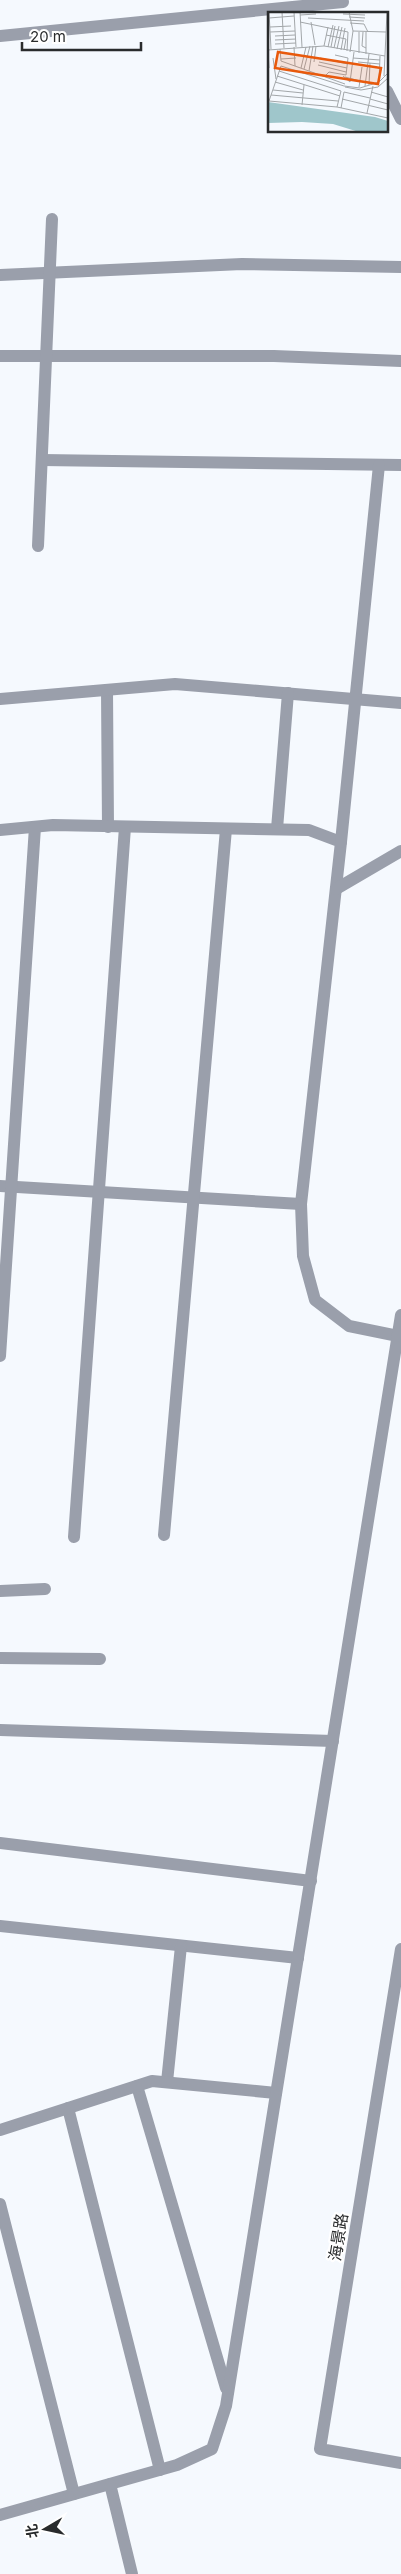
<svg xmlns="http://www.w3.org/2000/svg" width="401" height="2574" font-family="Inter,'Noto Sans SC',sans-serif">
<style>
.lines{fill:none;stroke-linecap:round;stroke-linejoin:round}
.minor{stroke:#9a9fab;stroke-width:12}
.labels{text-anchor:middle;stroke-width:4.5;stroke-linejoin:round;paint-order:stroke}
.street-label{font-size:16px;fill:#292b2c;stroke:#fff}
.inset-road{fill:none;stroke:#a3a7aa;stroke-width:1}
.view{fill:#e8590c;fill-opacity:0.15;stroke:#e8590c;stroke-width:2.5}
.inset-edge{fill:none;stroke:#292b2c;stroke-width:2.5}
</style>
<rect width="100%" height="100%" fill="#f5f9fe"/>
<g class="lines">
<!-- minor -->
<g class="minor">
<path d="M 0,36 L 343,2"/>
<path d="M 387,91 L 401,119"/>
<path d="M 0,275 L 242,264 L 401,267"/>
<path d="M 0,356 L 274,356 L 401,361"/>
<path d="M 42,460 L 401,465"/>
<path d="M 38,546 L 52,219"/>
<path d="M 107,690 L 108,827"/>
<path d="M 0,699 L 175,684 L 401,703"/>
<path d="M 277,829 L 288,693"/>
<path d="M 0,830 L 53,825 L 309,830 L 341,842 L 301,1204 L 303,1256 L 315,1300 L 349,1326 L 398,1336"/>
<path d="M 341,842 L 379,465"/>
<path d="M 336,889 L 401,851"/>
<path d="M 0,1186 L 301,1204"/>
<path d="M 0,1356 L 35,827"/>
<path d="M 164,1535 L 226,829"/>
<path d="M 74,1537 L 125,827"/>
<path d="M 0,1591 L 45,1589"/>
<path d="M 0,1658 L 100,1659"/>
<path d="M 0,1730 L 333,1741"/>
<path d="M 0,1843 L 311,1881"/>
<path d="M 0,1926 L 298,1958"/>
<path d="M 401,1949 L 320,2449 L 401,2463"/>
<path d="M 167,2082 L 181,1946"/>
<path d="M 137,2086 L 226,2388"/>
<path d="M 68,2108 L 160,2470"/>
<path d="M 0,2130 L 152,2081 L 276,2093"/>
<path d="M 0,2204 L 74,2494"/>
<path d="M 110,2484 L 132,2574"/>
<path d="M 0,2515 L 177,2465 L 212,2449 L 226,2406 L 401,1315"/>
</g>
</g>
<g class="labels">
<!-- street labels -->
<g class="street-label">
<text transform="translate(338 2237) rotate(-81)" y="6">海景路</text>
</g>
</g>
<!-- overview -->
<g transform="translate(268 12)">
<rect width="120" height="120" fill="#f5f9fe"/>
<path d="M 0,90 L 107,105 L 120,109 L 120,120 L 91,120 L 65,112 L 34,110 L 0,111 Z" fill="#9fc6cb"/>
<path class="inset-road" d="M 1,0 L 3,37M 14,0 L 16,36M 26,0 L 28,35M 32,0 L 34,35M 81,0 L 85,19 L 118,20M 75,2 L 97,3M 32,3 L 48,2M 81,5 L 97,6M 1,6 L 26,4M 40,6 L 96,9M 32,10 L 80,20 L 79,39M 43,10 L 47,33M 82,11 L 96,12 L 100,20M 2,15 L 23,14M 2,20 L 27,19M 95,20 L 94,34 L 98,36 L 98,42M 98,20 L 98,36M 58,23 L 78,27 L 76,38M 7,24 L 27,23M 7,28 L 28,27M 7,32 L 28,31M 56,34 L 60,15M 26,35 L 27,54M 60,35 L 65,13M 63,35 L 67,14M 66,36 L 71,14M 12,37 L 13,49 L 77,72M 69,37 L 74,15M 73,38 L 77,16M 82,40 L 85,19M 91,41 L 91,20M 5,46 L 8,67M 52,46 L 80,52M 85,46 L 112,48M 13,47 L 28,46M 46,50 L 48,34M 51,50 L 79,56M 90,50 L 112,52M 50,53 L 78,60M 1,56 L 0,38 L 56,34 L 117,44M 33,56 L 38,35M 36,57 L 42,34M 11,59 L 73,79 L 69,95M 41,59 L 45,34M 120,61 L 111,70 L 92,76 L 76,74 L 13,54 L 1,89 L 69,95 L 120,106M 9,64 L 72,84M 57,64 L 61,60 L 78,63 L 80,46 L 67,43M 75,64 L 82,70 L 86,40M 116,64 L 119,0M 77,65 L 92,69M 7,70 L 35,78M 111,70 L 112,44M 101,73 L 102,51M 97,74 L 101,42M 77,75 L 93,78 L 110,75 L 120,66M 91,75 L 94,55M 5,78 L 35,81M 76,80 L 102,86M 103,80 L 120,85M 3,83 L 70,89M 74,87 L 120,98M 102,87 L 120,92M 34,93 L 36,73M 73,96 L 76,80M 99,101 L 105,74"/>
<path class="view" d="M 10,40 L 113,56 L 110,72 L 7,56 Z"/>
<rect width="120" height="120" class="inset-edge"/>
</g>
<!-- north arrow -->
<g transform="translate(45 2529) rotate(261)" stroke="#ffffff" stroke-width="4" paint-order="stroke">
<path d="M0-4L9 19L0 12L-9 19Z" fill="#292b2c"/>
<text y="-8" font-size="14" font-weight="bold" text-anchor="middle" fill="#292b2c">北</text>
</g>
<!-- scale -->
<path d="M22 42v8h119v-8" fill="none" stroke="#292b2c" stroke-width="2.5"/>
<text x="30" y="42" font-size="15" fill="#292b2c" stroke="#ffffff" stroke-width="4" paint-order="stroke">20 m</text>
</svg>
